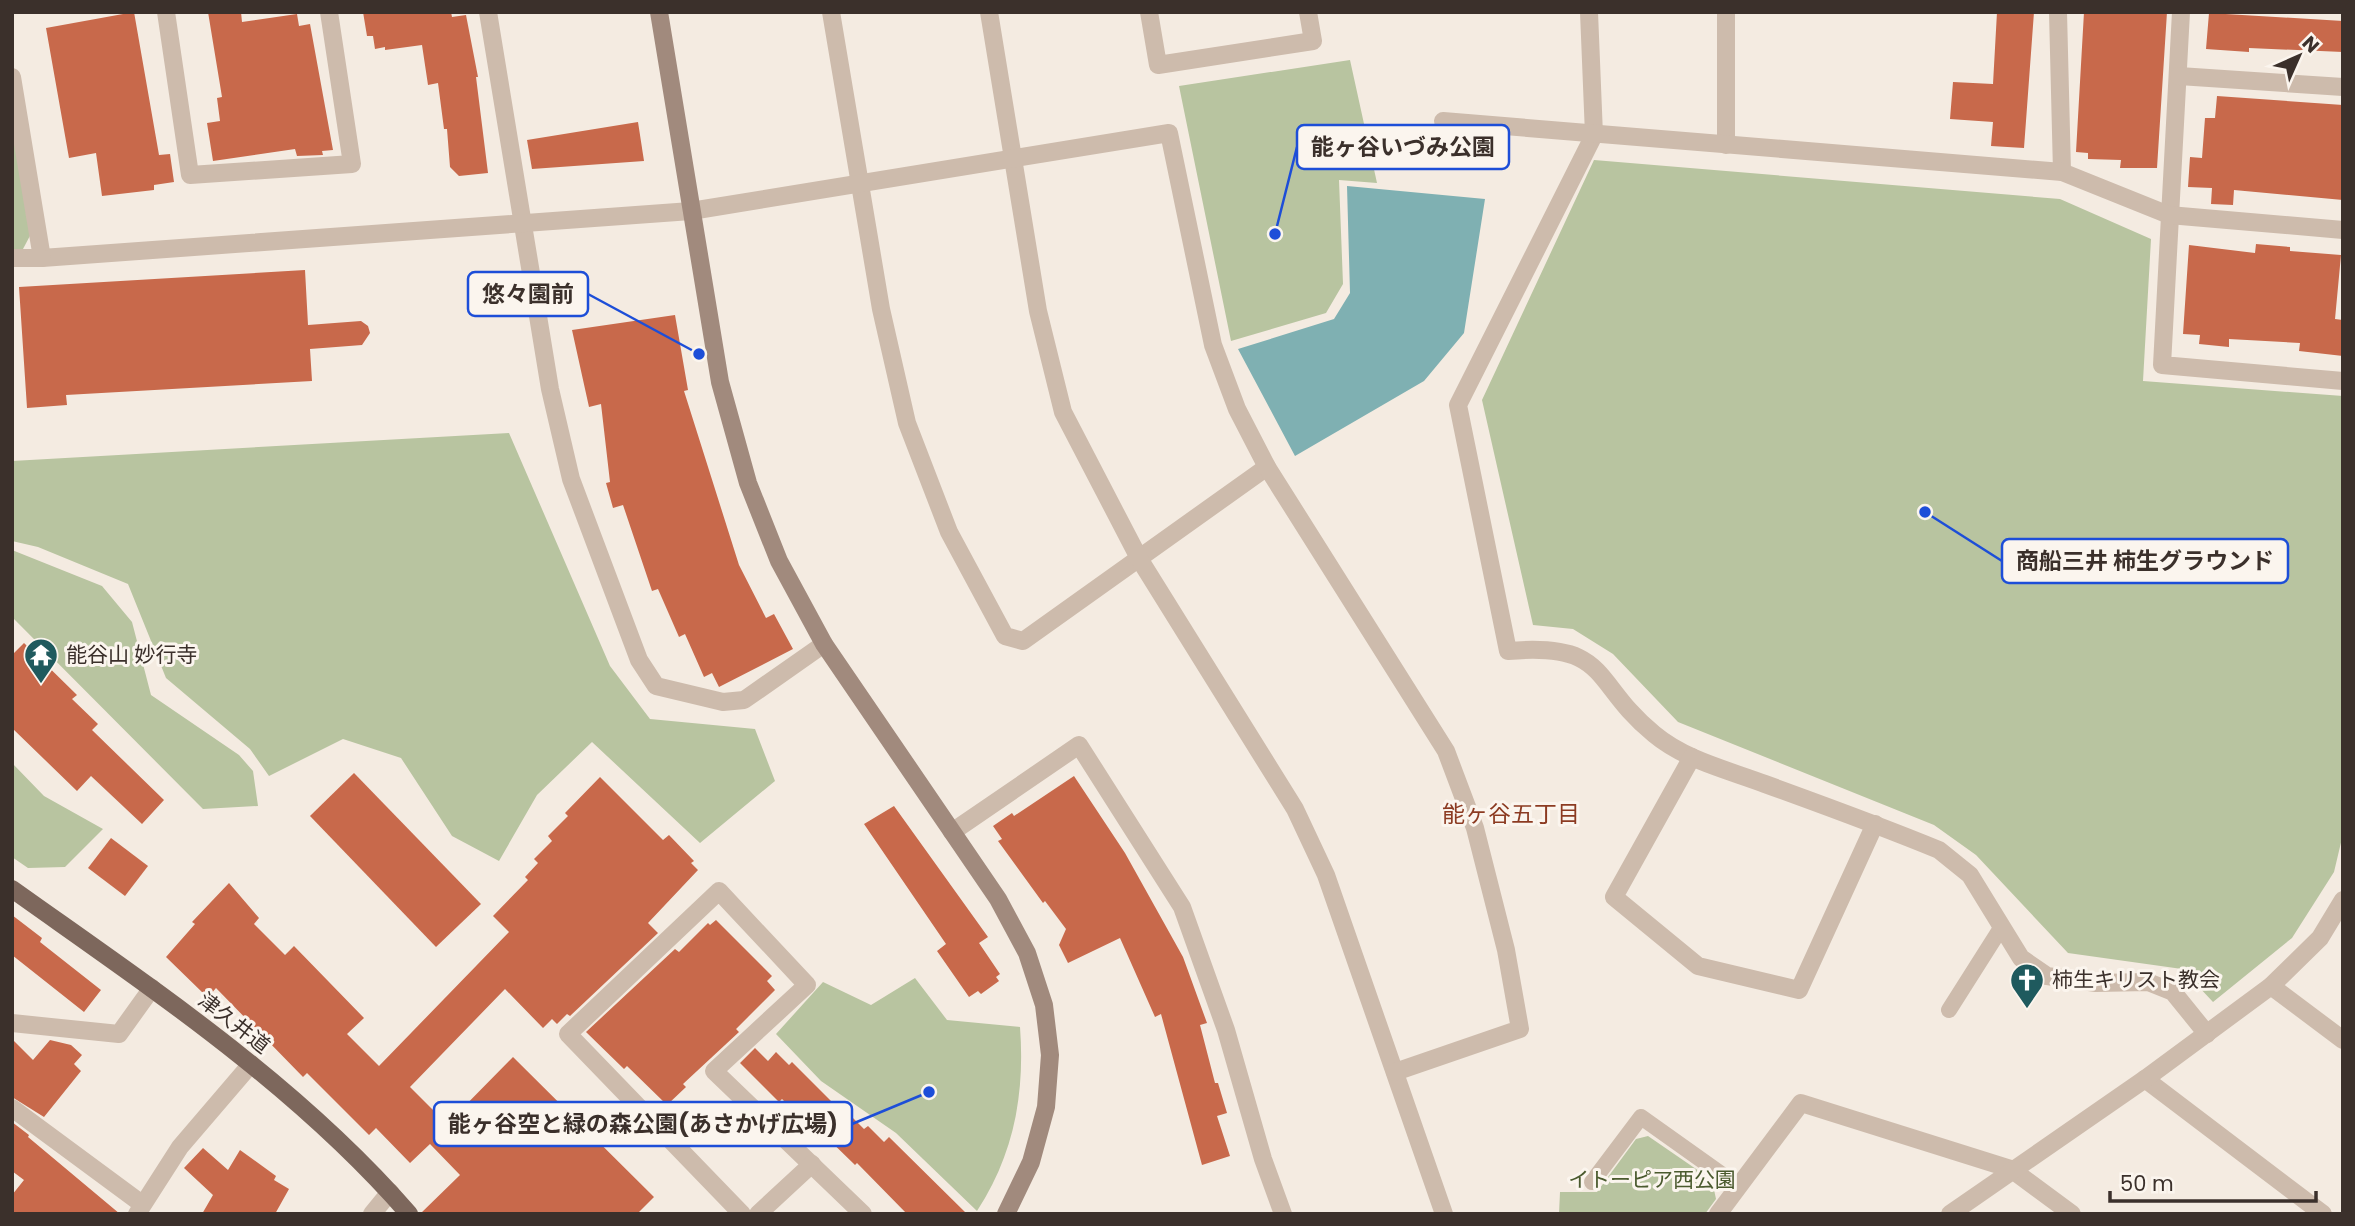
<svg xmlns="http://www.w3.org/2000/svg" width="2355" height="1226" font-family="Poppins,'Noto Sans JP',sans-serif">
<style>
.green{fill:#b8c4a0}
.water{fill:#7fb0b2}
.building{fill:#c8694b}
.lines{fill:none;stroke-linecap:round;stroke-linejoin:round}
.lane{stroke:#cdbbac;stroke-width:16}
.street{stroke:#cdbbac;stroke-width:18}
.secondary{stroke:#a18a7d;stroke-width:18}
.primary{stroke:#7d675c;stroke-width:18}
.labels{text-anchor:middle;stroke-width:6;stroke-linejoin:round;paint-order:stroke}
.poi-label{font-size:21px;fill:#3b302b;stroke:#fbf5ee;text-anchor:start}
.street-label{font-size:21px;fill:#3b302b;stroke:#fbf5ee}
.park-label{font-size:21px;fill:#4a5a2e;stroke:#fbf5ee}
.neighbourhood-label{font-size:23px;fill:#8c3b22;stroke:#fbf5ee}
.leader{fill:none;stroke:#1d4ed8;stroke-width:2.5}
.callout-dot{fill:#1d4ed8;stroke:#fbf5ee;stroke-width:2.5}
.callout{fill:#fbf5ee;stroke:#1d4ed8;stroke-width:2.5}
.callout-label{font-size:23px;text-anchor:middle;font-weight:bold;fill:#3b302b}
</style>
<rect width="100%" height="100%" fill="#f4ebe1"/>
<!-- green -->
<g class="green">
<path d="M 1350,60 L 1377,183 L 1339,180 L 1343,284 L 1326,313 L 1231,341 L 1179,86 Z"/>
<path d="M 12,127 L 33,230 L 23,249 L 12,250 Z"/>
<path d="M 1594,160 L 2060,199 L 2151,239 L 2143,381 L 2343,396 L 2343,834 L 2334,872 L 2292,938 L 2213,1002 L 2182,969 L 2068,953 L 1976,855 L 1934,825 L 1678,722 L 1613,654 L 1573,629 L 1533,625 L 1482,400 Z"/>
<path d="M 509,433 L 610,666 L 650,719 L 755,729 L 775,781 L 700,843 L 592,742 L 537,795 L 499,861 L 452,836 L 401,758 L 343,739 L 269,776 L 250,749 L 166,678 L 128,584 L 38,547 L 12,541 L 12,461 Z"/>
<path d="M 12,550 L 102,586 L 132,622 L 151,695 L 239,755 L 253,771 L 258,806 L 203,809 L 12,617 Z"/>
<path d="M 12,763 L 44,796 L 103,829 L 65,867 L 28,868 L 12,857 Z"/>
<path d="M 915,978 L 947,1020 L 1020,1027 C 1025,1094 1014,1154 977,1211 L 896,1133 L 821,1081 L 776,1034 L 823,982 L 871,1005 Z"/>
<path d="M 1648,1136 L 1712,1180 L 1716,1199 L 1705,1214 L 1559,1214 L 1560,1192 L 1597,1192 L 1636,1139 Z"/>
</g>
<!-- water -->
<path class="water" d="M 1347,186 L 1485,199 L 1464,333 L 1424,381 L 1295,456 L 1238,349 L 1334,319 L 1350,293 Z"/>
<!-- building -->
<g class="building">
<path d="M 134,12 L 159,155 L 170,154 L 174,182 L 154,185 L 154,190 L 102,196 L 96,153 L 69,158 L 46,28 Z"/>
<path d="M 208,12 L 241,12 L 242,22 L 297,14 L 299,26 L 310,24 L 333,150 L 322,151 L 323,155 L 297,156 L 295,149 L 213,161 L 207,123 L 220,121 L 217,98 L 222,97 Z"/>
<path d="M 363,12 L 451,12 L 452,17 L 466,15 L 478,77 L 476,77 L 488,173 L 459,176 L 450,167 L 447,129 L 444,129 L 438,83 L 428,85 L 422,45 L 385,50 L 385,47 L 375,49 L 373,36 L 367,36 Z"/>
<path d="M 1997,12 L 2034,12 L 2024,148 L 1991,146 L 1993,122 L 1950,119 L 1953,82 L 1993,84 Z"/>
<path d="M 2084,12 L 2167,12 L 2157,168 L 2120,168 L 2121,160 L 2088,159 L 2088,153 L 2076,152 Z"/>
<path d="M 2209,13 L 2343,21 L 2343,52 L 2249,48 L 2249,52 L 2206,49 Z"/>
<path d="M 2217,96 L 2343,105 L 2343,200 L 2234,190 L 2233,205 L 2211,204 L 2212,188 L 2188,187 L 2190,157 L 2202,158 L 2205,118 L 2215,118 Z"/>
<path d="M 638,122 L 644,161 L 532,169 L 527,140 Z"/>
<path d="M 2256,244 L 2290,247 L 2290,251 L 2341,255 L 2335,319 L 2343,320 L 2343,356 L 2299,351 L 2300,343 L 2229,339 L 2229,347 L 2199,344 L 2200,335 L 2183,334 L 2189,245 L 2255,253 Z"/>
<path d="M 305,270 L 308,325 L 361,321 L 368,326 L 370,333 L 362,345 L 310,349 L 312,381 L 66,395 L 67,405 L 27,408 L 19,287 Z"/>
<path d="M 675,315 L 688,390 L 684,391 L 739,565 L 766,618 L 774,614 L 793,649 L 719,687 L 712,673 L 704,677 L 685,634 L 679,637 L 658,589 L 652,591 L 623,505 L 613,508 L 606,483 L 610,482 L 601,404 L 589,407 L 572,330 Z"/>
<path d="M 24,643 L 77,695 L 72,699 L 98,724 L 92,730 L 164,800 L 142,824 L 91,776 L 77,791 L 12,728 L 12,655 Z"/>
<path d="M 354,773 L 481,904 L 436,947 L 310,816 Z"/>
<path d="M 1074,776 L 1125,853 L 1183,957 L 1207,1023 L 1200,1025 L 1215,1083 L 1218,1083 L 1227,1113 L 1217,1116 L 1230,1156 L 1202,1165 L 1161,1014 L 1155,1017 L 1120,938 L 1068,963 L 1059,945 L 1066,929 L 1045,901 L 1043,903 L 998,841 L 1002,839 L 993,826 L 1012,813 L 1014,816 Z"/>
<path d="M 600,777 L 663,840 L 669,835 L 694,861 L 691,863 L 698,870 L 648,923 L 658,933 L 570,1016 L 567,1014 L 557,1024 L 552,1019 L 543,1028 L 505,989 L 410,1087 L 447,1124 L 513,1057 L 654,1197 L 637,1214 L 420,1214 L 460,1175 L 430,1144 L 410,1163 L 376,1128 L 369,1135 L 307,1073 L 303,1077 L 216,988 L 211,994 L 207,990 L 204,994 L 166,957 L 195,924 L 192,922 L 229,883 L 259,918 L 254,924 L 285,955 L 294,946 L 364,1018 L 347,1034 L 379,1066 L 509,932 L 493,916 L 528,880 L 525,877 L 538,863 L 534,859 L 552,841 L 548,836 L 568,816 L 565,813 Z"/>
<path d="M 894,806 L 988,937 L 979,943 L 1000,974 L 996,977 L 999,981 L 981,994 L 978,991 L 969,997 L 937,951 L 946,944 L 864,824 Z"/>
<path d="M 111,838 L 148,866 L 125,896 L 88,868 Z"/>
<path d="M 12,915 L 42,938 L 40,942 L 101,990 L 84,1012 L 12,955 Z"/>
<path d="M 716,920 L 772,976 L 767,981 L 775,990 L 736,1029 L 739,1032 L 683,1084 L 686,1087 L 667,1105 L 627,1066 L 624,1069 L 586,1032 L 675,949 L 679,952 L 708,923 L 710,925 Z"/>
<path d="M 12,1039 L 33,1060 L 50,1040 L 71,1045 L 82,1055 L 74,1064 L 81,1071 L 44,1117 L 12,1097 Z"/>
<path d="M 755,1048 L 768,1061 L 776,1052 L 789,1065 L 792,1062 L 848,1118 L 850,1115 L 864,1129 L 868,1126 L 884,1142 L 889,1137 L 967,1214 L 907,1214 L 857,1163 L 855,1165 L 819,1130 L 816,1132 L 782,1099 L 779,1102 L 740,1063 Z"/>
<path d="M 12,1122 L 29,1135 L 28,1137 L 120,1214 L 12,1214 L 12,1195 L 24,1180 L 12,1171 Z"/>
<path d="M 203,1148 L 228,1170 L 240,1150 L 276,1176 L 274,1180 L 289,1189 L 275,1214 L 202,1214 L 213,1195 L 184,1168 Z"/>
</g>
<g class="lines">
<!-- lane -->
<g class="lane">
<path d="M 1949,1010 L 2001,928"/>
<path d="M 1592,1182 L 1641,1117 L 1738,1186"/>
</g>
<!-- street -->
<g class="street">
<path d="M 166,12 L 190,175 L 352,164 L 329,12"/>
<path d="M 488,12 L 550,389 L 571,479 L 639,660 L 656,686 L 723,702 L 744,700 L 824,644"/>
<path d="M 831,12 L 881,309 L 907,423 L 949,532 L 1005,636 L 1023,641 L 1267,467"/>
<path d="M 989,12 L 1038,311 L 1063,412 L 1140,560 L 1295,809 L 1326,875 L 1444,1214"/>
<path d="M 1149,12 L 1158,65 L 1313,41 L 1308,12"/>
<path d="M 1589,12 L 1594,135 L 1458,405 L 1508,651 C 1611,642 1591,683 1654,734 C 1685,760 1728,770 1765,784 C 1823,805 1881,826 1939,850 L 1970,875 L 2021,958 L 2047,976 L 2096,983 L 2148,982 L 2173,992 L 2207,1034"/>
<path d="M 1726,12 L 1726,145"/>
<path d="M 2058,12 L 2062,172"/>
<path d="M 2181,12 L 2162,365 L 2343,381"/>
<path d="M 2179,76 L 2343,87"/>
<path d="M 12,77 L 42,258 L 691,211 L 1169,133 L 1213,345 L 1237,409 L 1267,467 L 1446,751 L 1475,828 L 1506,950 L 1520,1029 L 1395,1072"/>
<path d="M 1443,121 L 2062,172 L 2169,215 L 2343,230"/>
<path d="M 12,258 L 42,258"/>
<path d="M 1692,757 L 1614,897 L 1698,966 L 1799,990 L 1875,824"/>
<path d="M 952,832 L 1079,745 L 1182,907 L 1226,1030 L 1263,1159 L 1283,1214"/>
<path d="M 2271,986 L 2343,1040"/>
<path d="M 12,1023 L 119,1034 L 152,988"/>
<path d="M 2145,1079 L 2323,1214"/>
<path d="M 12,1108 L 142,1204"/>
<path d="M 137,1214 L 180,1147 L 251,1064"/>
<path d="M 372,1214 L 390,1192"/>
<path d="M 742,1214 L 568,1034 L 719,891 L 807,985 L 714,1071 L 863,1214"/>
<path d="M 758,1214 L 812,1164"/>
<path d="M 1718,1214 L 1801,1103 L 2011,1169 L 2072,1214"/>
<path d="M 1950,1214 L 2145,1079 L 2271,986 L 2320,938 L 2343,900"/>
</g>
<!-- secondary -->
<path class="secondary" d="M 659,12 L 720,382 L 748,483 L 779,561 L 824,644 L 998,899 L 1027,953 L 1044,1005 L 1050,1055 L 1046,1107 L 1031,1162 L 1006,1214"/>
<!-- primary -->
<path class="primary" d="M 12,889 C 151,988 296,1084 409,1214"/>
</g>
<!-- icons -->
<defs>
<g id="temple-pin" transform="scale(1.75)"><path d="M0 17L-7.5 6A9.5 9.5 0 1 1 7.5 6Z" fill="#1f5a5e" stroke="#fbf5ee"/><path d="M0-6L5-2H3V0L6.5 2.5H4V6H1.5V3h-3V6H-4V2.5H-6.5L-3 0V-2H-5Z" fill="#fff"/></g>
<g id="church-pin" transform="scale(1.75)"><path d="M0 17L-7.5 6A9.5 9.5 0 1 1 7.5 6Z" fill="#1f5a5e" stroke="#fbf5ee"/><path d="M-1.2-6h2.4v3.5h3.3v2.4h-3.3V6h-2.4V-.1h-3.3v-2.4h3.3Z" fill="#fff"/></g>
</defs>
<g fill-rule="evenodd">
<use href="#temple-pin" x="41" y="655"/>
<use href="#church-pin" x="2027" y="980"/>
</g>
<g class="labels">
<!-- poi labels -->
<g class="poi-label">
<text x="66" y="662">能谷山 妙行寺</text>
<text x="2052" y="987">柿生キリスト教会</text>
</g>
<!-- street labels -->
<g class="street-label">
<text transform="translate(234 1023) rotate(38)" y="7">津久井道</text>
</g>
<!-- park labels -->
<g class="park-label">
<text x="1652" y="1187">イトーピア西公園</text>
</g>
<!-- neighbourhood labels -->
<g class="neighbourhood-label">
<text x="1511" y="822">能ヶ谷五丁目</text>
</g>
</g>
<!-- callouts -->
<path class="leader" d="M1275 234L1297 147M699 354L588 294M1925 512L2002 561M929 1092L852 1124"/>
<g class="callout-dot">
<circle cx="1275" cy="234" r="7"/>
<circle cx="699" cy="354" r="7"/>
<circle cx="1925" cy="512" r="7"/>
<circle cx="929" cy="1092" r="7"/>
</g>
<g class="callout">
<rect x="1297" y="125" width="212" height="44" rx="7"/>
<rect x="468" y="272" width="120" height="44" rx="7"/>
<rect x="2002" y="539" width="286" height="44" rx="7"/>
<rect x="434" y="1102" width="418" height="44" rx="7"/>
</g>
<g class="callout-label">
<text x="1403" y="155">能ヶ谷いづみ公園</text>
<text x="528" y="302">悠々園前</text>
<text x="2145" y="569">商船三井 柿生グラウンド</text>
<text x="643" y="1132">能ヶ谷空と緑の森公園(あさかげ広場)</text>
</g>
<!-- border -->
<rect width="2355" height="1226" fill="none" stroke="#3b302b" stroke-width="28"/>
<!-- north arrow -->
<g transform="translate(2299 56) rotate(45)" stroke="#fbf5ee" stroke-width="5" paint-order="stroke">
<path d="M0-5L12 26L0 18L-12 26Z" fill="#3b302b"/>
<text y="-10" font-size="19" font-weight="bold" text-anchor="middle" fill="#3b302b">N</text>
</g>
<!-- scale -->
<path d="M2110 1191v10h206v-10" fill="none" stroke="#3b302b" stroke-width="3.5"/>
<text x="2120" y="1191" font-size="21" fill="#3b302b" stroke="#fbf5ee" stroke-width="5" paint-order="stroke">50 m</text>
</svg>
